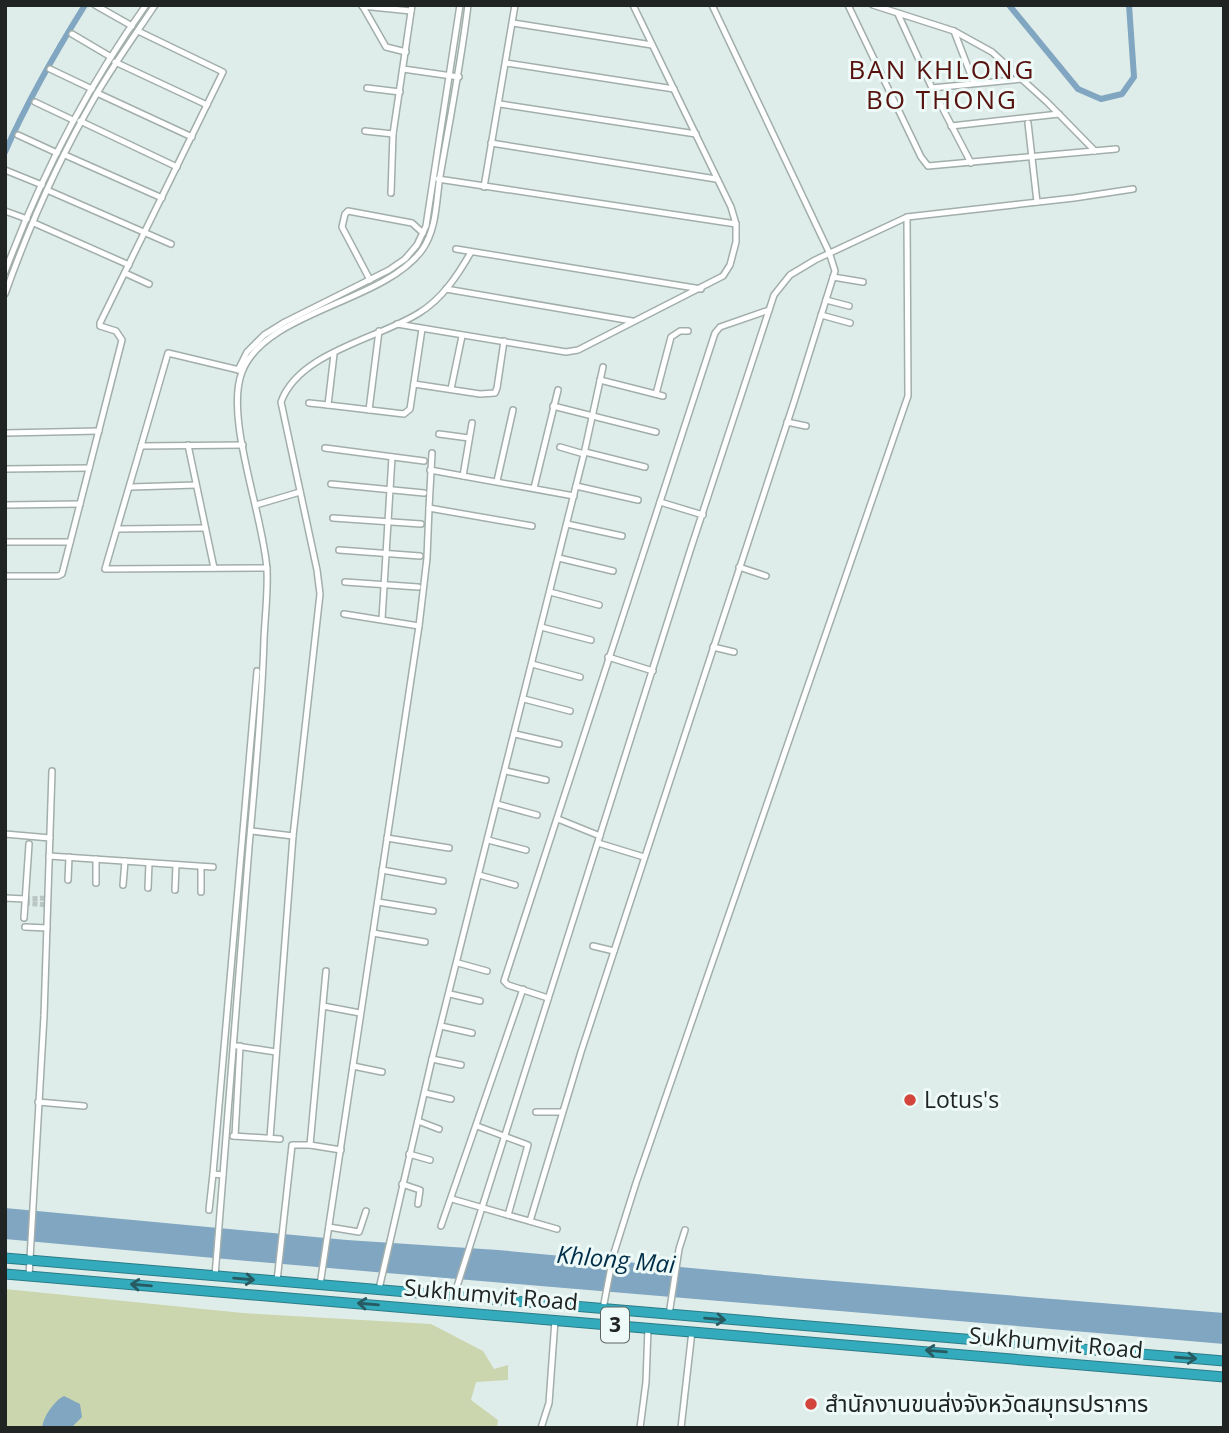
<svg xmlns="http://www.w3.org/2000/svg" width="1229" height="1433" font-family="'Open Sans','Noto Sans Thai',sans-serif">
<style>
.green{fill:#ccd6ae}
.water{fill:#81a6c1}
.lines{fill:none;stroke-linecap:round;stroke-linejoin:round}
.canal{stroke:#81a6c1;stroke-width:6}
.street-tunnel{stroke:#b9c5c2;stroke-width:5;stroke-dasharray:5 2.5;stroke-linecap:butt}
.street-casing{stroke:#a2aeab;stroke-width:8}
.highway-casing{stroke:#2c7c87;stroke-width:11}
.street{stroke:#fff;stroke-width:5}
.highway{stroke:#33abbd;stroke-width:9}
.oneway{stroke:#285b61}
.poi-dot{fill:#d3453c;stroke:#edfaf7;stroke-width:2.5}
.labels{text-anchor:middle;stroke-width:6;stroke-linejoin:round;paint-order:stroke}
.shield{fill:#edfaf7;stroke:#5e6563;stroke-width:2}
.shield-label{font-size:21px;font-weight:bold;fill:#202524}
.poi-label{font-size:23px;fill:#202524;stroke:#edfaf7;text-anchor:start}
.street-label{font-size:23px;fill:#202524;stroke:#edfaf7}
.water-label{font-size:24px;font-style:italic;fill:#002e49;stroke:#edfaf7}
.quarter-label{font-size:26px;letter-spacing:2px;fill:#56120e;stroke:#edfaf7}
</style>
<rect width="100%" height="100%" fill="#dfedea"/>
<!-- green -->
<path class="green" d="M 5,1289 L 243,1313 L 431,1324 L 483,1351 L 494,1369 L 508,1365 L 508,1380 L 476,1382 L 471,1400 L 498,1420 L 497,1428 L 5,1428 Z"/>
<!-- water -->
<g class="water">
<path d="M 5,1208 L 347,1240 L 498,1250 L 798,1278 L 1224,1313 L 1224,1344 C 818,1308 411,1277 5,1239 Z"/>
<path d="M 64,1396 L 80,1404 L 82,1417 L 71,1428 L 42,1428 C 43,1417 54,1401 64,1396 Z"/>
</g>
<g class="lines">
<!-- canal -->
<g class="canal">
<path d="M 1009,5 L 1078,89 L 1101,99 L 1122,94 L 1134,77 L 1129,5"/>
<path d="M 5,152 C 28,100 55,53 85,5"/>
</g>
<!-- street-tunnel -->
<g class="street-tunnel">
<path d="M 25,899 L 48,898"/>
<path d="M 25,903 L 48,905"/>
</g>
<!-- street casing -->
<g class="street-casing">
<g id="street">
<path d="M 95,5 L 132,26"/>
<path d="M 362,5 L 386,47 L 406,52"/>
<path d="M 848,5 L 921,157 L 928,166 L 1116,149"/>
<path d="M 873,5 L 954,31 L 992,52 L 1047,102 L 1095,151"/>
<path d="M 362,6 L 411,11"/>
<path d="M 898,14 L 932,88 L 971,163"/>
<path d="M 513,23 L 652,45"/>
<path d="M 954,31 L 974,83"/>
<path d="M 72,34 L 111,57"/>
<path d="M 115,62 L 207,105"/>
<path d="M 506,63 L 674,89"/>
<path d="M 50,69 L 92,89"/>
<path d="M 403,69 L 459,77"/>
<path d="M 367,88 L 400,92"/>
<path d="M 932,88 L 1022,79"/>
<path d="M 97,93 L 192,137"/>
<path d="M 35,102 L 73,120"/>
<path d="M 500,104 L 696,134"/>
<path d="M 80,121 L 177,167"/>
<path d="M 1028,123 L 1037,202"/>
<path d="M 951,126 L 1059,114"/>
<path d="M 365,131 L 393,134"/>
<path d="M 18,135 L 57,153"/>
<path d="M 491,143 L 716,179"/>
<path d="M 65,155 L 162,198"/>
<path d="M 5,170 L 42,185"/>
<path d="M 438,179 L 736,224"/>
<path d="M 484,187 L 515,5"/>
<path d="M 47,190 L 171,244"/>
<path d="M 391,193 L 393,134 L 412,5"/>
<path d="M 5,211 L 27,219"/>
<path d="M 34,223 L 129,265"/>
<path d="M 456,249 L 701,289"/>
<path d="M 5,272 C 40,178 87,87 146,5"/>
<path d="M 125,273 L 149,284"/>
<path d="M 833,277 L 863,282"/>
<path d="M 370,280 L 342,227 L 345,214 L 348,211 L 412,223 L 423,233"/>
<path d="M 446,289 L 632,321"/>
<path d="M 5,294 C 29,226 60,157 96,95 C 114,64 135,35 155,5"/>
<path d="M 826,300 L 849,306"/>
<path d="M 821,315 L 850,323"/>
<path d="M 397,324 L 566,352 L 578,350 L 723,276 L 730,265 L 736,242 L 736,224 L 731,207 L 633,5"/>
<path d="M 334,354 L 328,405 L 404,414 L 410,409 L 422,329"/>
<path d="M 238,370 L 247,352 L 264,335 L 285,322 L 389,270 L 405,259 L 417,245 L 426,226 L 460,5"/>
<path d="M 600,380 L 663,396"/>
<path d="M 414,384 L 480,394 L 495,393 L 497,388 L 504,341"/>
<path d="M 451,389 L 462,336"/>
<path d="M 656,394 L 671,337 L 680,331 L 688,331"/>
<path d="M 309,403 L 328,405"/>
<path d="M 553,406 L 656,432"/>
<path d="M 369,410 L 379,331"/>
<path d="M 787,422 L 806,426"/>
<path d="M 5,433 L 99,431"/>
<path d="M 439,434 L 469,438"/>
<path d="M 188,445 L 214,568"/>
<path d="M 243,445 L 141,446 L 105,569 L 267,568"/>
<path d="M 141,446 L 168,353 L 239,370"/>
<path d="M 560,447 L 584,454"/>
<path d="M 325,448 L 424,461"/>
<path d="M 585,452 L 645,467"/>
<path d="M 5,469 L 89,468"/>
<path d="M 430,470 L 574,496"/>
<path d="M 463,476 L 472,423"/>
<path d="M 497,481 L 513,410"/>
<path d="M 331,484 L 424,493"/>
<path d="M 576,486 L 638,500"/>
<path d="M 131,487 L 196,485"/>
<path d="M 534,488 L 558,390"/>
<path d="M 660,502 L 703,515"/>
<path d="M 5,505 L 80,504"/>
<path d="M 256,505 L 300,492"/>
<path d="M 429,508 L 432,453"/>
<path d="M 333,518 L 421,524"/>
<path d="M 567,524 L 622,536"/>
<path d="M 118,529 L 205,528"/>
<path d="M 5,542 L 70,542"/>
<path d="M 339,550 L 420,556"/>
<path d="M 559,558 L 613,571"/>
<path d="M 739,567 L 766,576"/>
<path d="M 5,576 L 58,576 L 62,574 L 122,340 L 116,331 L 100,326 L 100,323 L 223,72 L 138,31"/>
<path d="M 345,582 L 418,587"/>
<path d="M 550,592 L 599,605"/>
<path d="M 344,614 L 419,626"/>
<path d="M 382,619 L 392,457"/>
<path d="M 541,627 L 591,640"/>
<path d="M 713,647 L 734,652"/>
<path d="M 608,657 L 653,671"/>
<path d="M 532,664 L 580,677"/>
<path d="M 524,699 L 570,711"/>
<path d="M 515,734 L 559,744"/>
<path d="M 506,771 L 546,780"/>
<path d="M 497,804 L 537,815"/>
<path d="M 558,819 L 600,836"/>
<path d="M 251,831 L 293,836"/>
<path d="M 5,834 L 50,838"/>
<path d="M 387,838 L 449,848"/>
<path d="M 488,840 L 526,850"/>
<path d="M 598,843 L 644,857"/>
<path d="M 49,856 L 213,867"/>
<path d="M 382,870 L 443,881"/>
<path d="M 479,875 L 515,885"/>
<path d="M 68,880 L 69,857"/>
<path d="M 96,883 L 96,859"/>
<path d="M 123,885 L 125,861"/>
<path d="M 148,888 L 149,863"/>
<path d="M 175,890 L 176,865"/>
<path d="M 201,892 L 201,867"/>
<path d="M 5,898 L 25,899"/>
<path d="M 378,902 L 433,911"/>
<path d="M 24,918 L 29,844"/>
<path d="M 25,927 L 47,928"/>
<path d="M 373,933 L 425,942"/>
<path d="M 593,946 L 614,951"/>
<path d="M 458,963 L 487,971"/>
<path d="M 450,994 L 480,1001"/>
<path d="M 548,998 L 508,985 L 504,981 L 715,333 L 720,327 L 769,310"/>
<path d="M 323,1006 L 360,1013"/>
<path d="M 441,1026 L 472,1033"/>
<path d="M 237,1046 L 276,1052"/>
<path d="M 432,1059 L 461,1065"/>
<path d="M 353,1066 L 382,1072"/>
<path d="M 425,1093 L 451,1099"/>
<path d="M 38,1102 L 84,1106"/>
<path d="M 536,1112 L 561,1112"/>
<path d="M 418,1121 L 439,1129"/>
<path d="M 477,1126 L 528,1145 L 508,1215"/>
<path d="M 233,1136 L 280,1139"/>
<path d="M 235,1136 L 240,1046"/>
<path d="M 270,1138 L 293,836 L 320,594 L 317,570 L 281,402 C 299,352 378,339 419,313 C 442,299 458,275 471,252"/>
<path d="M 310,1145 L 326,971"/>
<path d="M 409,1154 L 430,1160"/>
<path d="M 223,1175 L 213,1174 L 257,671"/>
<path d="M 402,1184 L 420,1190 L 418,1204"/>
<path d="M 452,1199 L 557,1229"/>
<path d="M 209,1210 L 213,1174"/>
<path d="M 530,1221 L 581,1052 L 794,402 L 835,271 L 829,252 L 712,5"/>
<path d="M 441,1226 L 523,989"/>
<path d="M 329,1227 L 359,1232 L 366,1211"/>
<path d="M 29,1276 L 44,1016 L 52,771"/>
<path d="M 215,1276 C 226,1133 237,990 249,847 C 255,778 262,709 264,639 C 265,616 268,593 267,570 C 264,517 224,418 242,372 C 265,311 383,303 422,250 C 437,229 436,201 440,176 C 450,119 461,63 468,5"/>
<path d="M 277,1281 L 292,1145 L 310,1145 L 341,1150"/>
<path d="M 320,1285 L 419,626 L 427,558 L 429,508 L 532,526"/>
<path d="M 379,1289 L 432,1059 L 584,454 L 603,367"/>
<path d="M 454,1296 L 690,551 L 774,295 L 790,275 L 815,260 L 907,217 L 1074,198 L 1133,189"/>
<path d="M 603,1309 L 613,1256 L 636,1183 L 908,396 L 907,217"/>
<path d="M 669,1315 L 679,1249 L 685,1230"/>
<path d="M 541,1428 L 549,1403 L 555,1320"/>
<path d="M 640,1428 L 646,1382 L 648,1328"/>
<path d="M 681,1428 L 692,1331"/>
</g>
</g>
<!-- highway casing -->
<g class="highway-casing">
<g id="highway">
<path d="M 5,1258 L 1224,1361"/>
<path d="M 5,1274 L 1224,1377"/>
</g>
</g>
<!-- street -->
<use href="#street" class="street"/>
<!-- highway -->
<use href="#highway" class="highway"/>
</g>
<!-- one-way arrows -->
<defs><path id="oneway-shaft" d="M-6 0H5M1.5-3L5.5 0L1.5 3" fill="none" stroke-width="1.6" stroke-linecap="round" stroke-linejoin="round" transform="scale(1.75)"/></defs>
<g class="oneway">
<use href="#oneway-shaft" transform="translate(244 1279) rotate(5)"/>
<use href="#oneway-shaft" transform="translate(141 1285) rotate(-175)"/>
<use href="#oneway-shaft" transform="translate(368 1304) rotate(-175)"/>
<use href="#oneway-shaft" transform="translate(715 1319) rotate(5)"/>
<use href="#oneway-shaft" transform="translate(936 1351) rotate(-175)"/>
<use href="#oneway-shaft" transform="translate(1186 1358) rotate(4)"/>
</g>
<!-- markers -->
<g class="poi-dot">
<circle cx="910" cy="1100" r="7"/>
<circle cx="811" cy="1404" r="7"/>
</g>
<g class="labels">
<!-- shield labels -->
<rect class="shield" x="601" y="1307.5" width="28" height="35" rx="5"/>
<g class="shield-label">
<text x="615" y="1332">3</text>
</g>
<!-- poi labels -->
<g class="poi-label">
<text x="924" y="1108">Lotus's</text>
<text x="825" y="1412">สำนักงานขนส่งจังหวัดสมุทรปราการ</text>
</g>
<!-- street labels -->
<g class="street-label">
<text transform="translate(491 1295) rotate(5)" y="8">Sukhumvit Road</text>
<text transform="translate(1056 1343) rotate(5)" y="8">Sukhumvit Road</text>
</g>
<!-- water labels -->
<g class="water-label">
<text transform="translate(616 1260) rotate(5)" y="8">Khlong Mai</text>
</g>
<!-- quarter labels -->
<g class="quarter-label">
<text x="942" y="79">BAN KHLONG<tspan x="942" dy="30">BO THONG</tspan></text>
</g>
</g>
<!-- border -->
<rect width="1229" height="1433" fill="none" stroke="#202524" stroke-width="14"/>
</svg>
